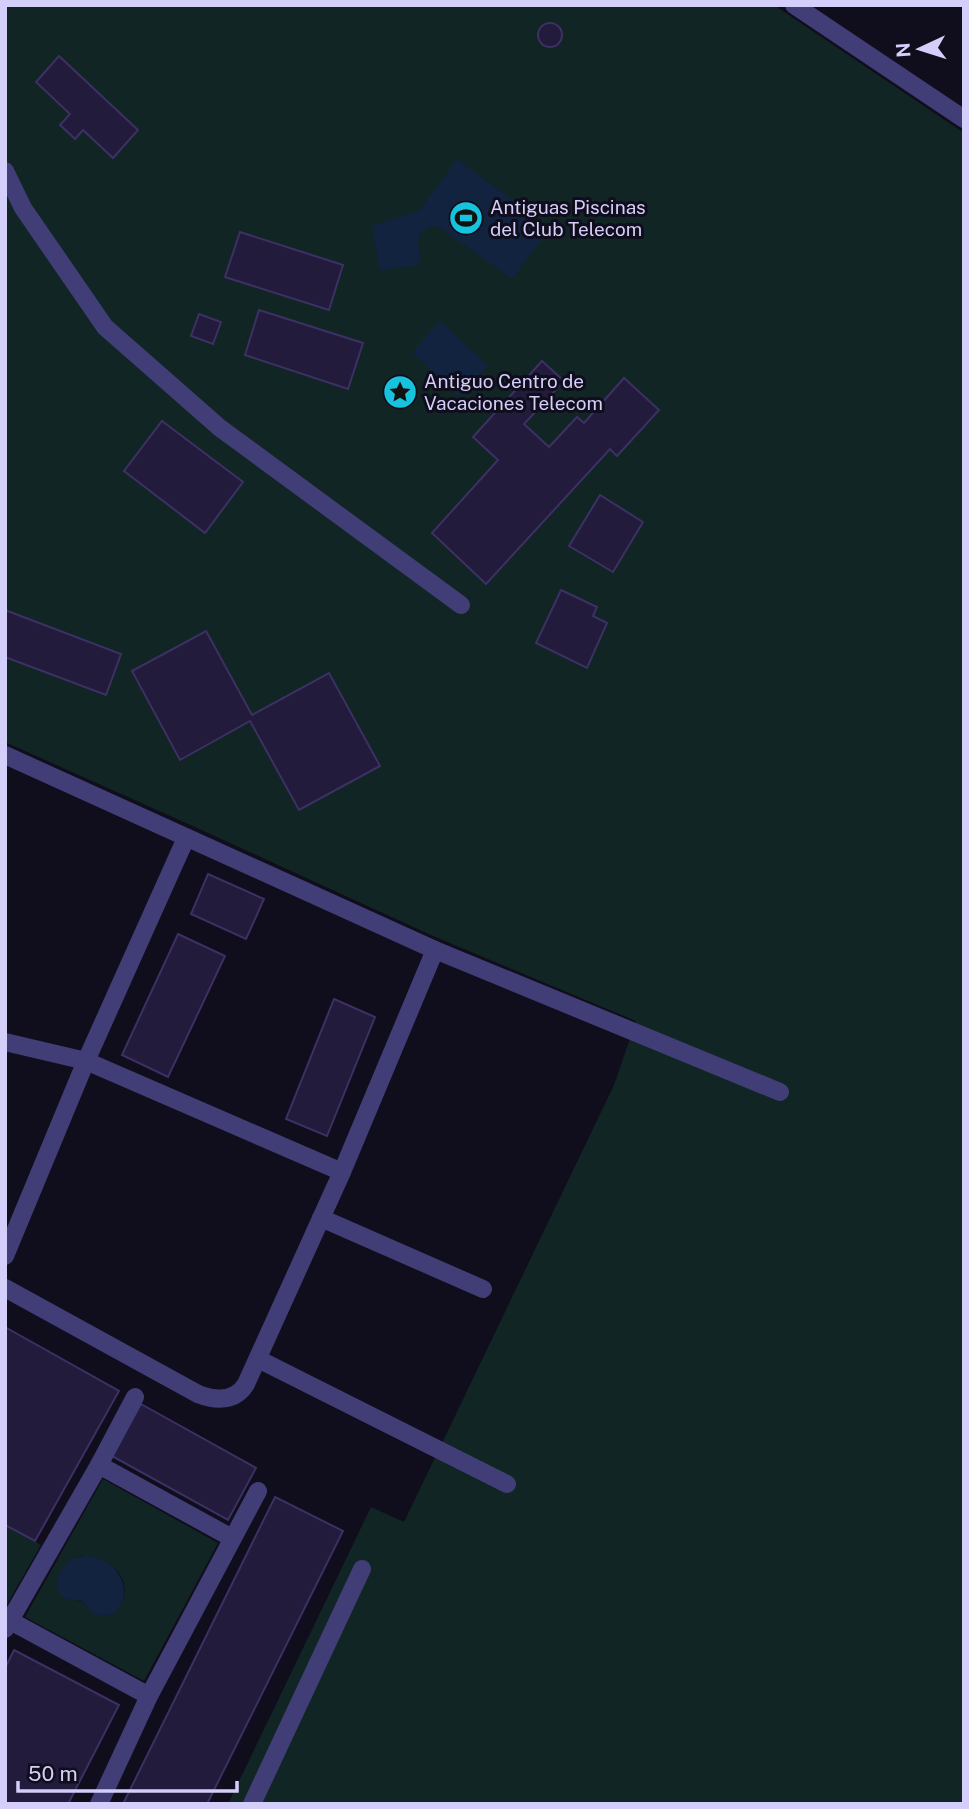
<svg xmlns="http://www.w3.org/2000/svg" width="969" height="1809" font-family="'Public Sans',sans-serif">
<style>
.green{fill:#112525;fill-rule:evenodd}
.water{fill:#122340}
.building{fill:#231b3b;stroke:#3c3064;stroke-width:2}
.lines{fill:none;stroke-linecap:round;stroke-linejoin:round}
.street{stroke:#413d76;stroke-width:18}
.labels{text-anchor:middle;stroke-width:6;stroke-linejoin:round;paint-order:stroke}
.poi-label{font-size:19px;fill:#d4cefa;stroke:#100d1c;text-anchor:start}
</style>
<rect width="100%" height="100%" fill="#100d1c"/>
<!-- green -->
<g class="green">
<path d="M 5,5 L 774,5 L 964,133 L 964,1804 L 228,1804 L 371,1507 L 404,1522 L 614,1085 L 636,1021 L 433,936 L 206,832 L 5,742 Z"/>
<path d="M 103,1479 L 218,1543 L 144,1681 L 25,1617 ZM 82,1556 C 103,1556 129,1571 124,1596 C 119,1619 96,1622 84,1602 L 67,1598 L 62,1569 L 74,1558 Z"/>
<path d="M 5,1525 L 41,1545 L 6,1606 L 5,1606 Z"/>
</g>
<!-- water -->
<g class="water">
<path d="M 457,159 L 550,228 L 512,279 L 441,228 L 432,226 L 420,233 L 418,241 L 420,265 L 380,270 L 372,226 L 420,210 Z"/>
<path d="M 441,321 L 488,366 L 458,397 L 412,352 Z"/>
<path d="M 87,1556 C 136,1560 135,1626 93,1614 L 84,1602 C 77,1599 68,1601 62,1596 C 52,1585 60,1568 70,1560 C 75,1557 81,1556 87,1556 Z"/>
</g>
<!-- building -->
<g class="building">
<circle cx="550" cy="35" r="12"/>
<path d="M 59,56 L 138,130 L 113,158 L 83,130 L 75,139 L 60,125 L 70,114 L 36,82 Z"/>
<path d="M 240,232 L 343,265 L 329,310 L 225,277 Z"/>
<path d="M 259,310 L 363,343 L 348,389 L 245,355 Z"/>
<path d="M 199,314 L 221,322 L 213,344 L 191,336 Z"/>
<path d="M 542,361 L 564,381 L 524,424 L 549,447 L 577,417 L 584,423 L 624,378 L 659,410 L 617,456 L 610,449 L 486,584 L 432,533 L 498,460 L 473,437 Z"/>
<path d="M 162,421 L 243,482 L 205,533 L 124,471 Z"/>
<path d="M 600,495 L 643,522 L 613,572 L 569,546 Z"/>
<path d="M 561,590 L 597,607 L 593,616 L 607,623 L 587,668 L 536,643 Z"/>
<path d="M 5,610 L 121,654 L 106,695 L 5,657 Z"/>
<path d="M 206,631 L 252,715 L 329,673 L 380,766 L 299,810 L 250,721 L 180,760 L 132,671 Z"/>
<path d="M 208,874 L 264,899 L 246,939 L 191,914 Z"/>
<path d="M 178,934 L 225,956 L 168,1077 L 122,1055 Z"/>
<path d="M 334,999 L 375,1017 L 327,1136 L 286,1119 Z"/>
<path d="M 5,1327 L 119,1391 L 35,1541 L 5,1525 Z"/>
<path d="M 141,1404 L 256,1468 L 228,1520 L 112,1456 Z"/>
<path d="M 275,1497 L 343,1531 L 207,1804 L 123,1804 Z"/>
<path d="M 14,1650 L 119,1705 L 68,1804 L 5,1804 L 5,1668 Z"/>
</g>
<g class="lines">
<!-- street -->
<g class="street">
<path d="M 794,5 L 964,119"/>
<path d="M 5,171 L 23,208 L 105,327 L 220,428 L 461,605"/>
<path d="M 5,755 L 435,950 L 780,1092"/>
<path d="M 5,1042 L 86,1061 L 342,1172"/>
<path d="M 321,1218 L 483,1289"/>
<path d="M 5,1256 L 86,1061 L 186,838"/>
<path d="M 5,1288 L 198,1394 C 216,1401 235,1402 246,1384 L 342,1172 L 435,950"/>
<path d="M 258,1359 L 507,1484"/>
<path d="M 99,1465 L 232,1538"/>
<path d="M 5,1618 L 149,1696"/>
<path d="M 5,1629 L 99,1465 L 135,1397"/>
<path d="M 99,1804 L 149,1696 L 258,1491"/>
<path d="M 252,1804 L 362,1569"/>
</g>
</g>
<!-- icons -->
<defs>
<g id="stadium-disc" transform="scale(1.75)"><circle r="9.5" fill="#17c2dc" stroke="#100d1c"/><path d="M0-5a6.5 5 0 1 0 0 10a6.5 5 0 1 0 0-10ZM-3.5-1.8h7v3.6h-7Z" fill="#111"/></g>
<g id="sight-disc" transform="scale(1.75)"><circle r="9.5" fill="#17c2dc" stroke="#100d1c"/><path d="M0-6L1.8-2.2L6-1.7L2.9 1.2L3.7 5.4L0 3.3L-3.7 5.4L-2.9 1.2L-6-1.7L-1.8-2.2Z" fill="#111"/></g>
</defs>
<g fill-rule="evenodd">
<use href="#stadium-disc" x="466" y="218"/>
<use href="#sight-disc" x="400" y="392"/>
</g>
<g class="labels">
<!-- poi labels -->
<g class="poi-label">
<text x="490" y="214">Antiguas Piscinas<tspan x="490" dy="22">del Club Telecom</tspan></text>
<text x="424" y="388">Antiguo Centro de<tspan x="424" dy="22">Vacaciones Telecom</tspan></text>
</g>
</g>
<!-- border -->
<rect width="969" height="1809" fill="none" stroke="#d4cefa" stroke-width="14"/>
<!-- north arrow -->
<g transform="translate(920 49) rotate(266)" stroke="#100d1c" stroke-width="5" paint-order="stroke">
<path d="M0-5L12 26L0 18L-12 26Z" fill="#d4cefa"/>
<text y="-10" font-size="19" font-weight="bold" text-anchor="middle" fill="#d4cefa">N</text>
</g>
<!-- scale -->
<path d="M18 1781v10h219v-10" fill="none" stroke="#d4cefa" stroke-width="3.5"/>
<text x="28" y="1781" font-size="21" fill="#d4cefa" stroke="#100d1c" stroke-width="5" paint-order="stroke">50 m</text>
</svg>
